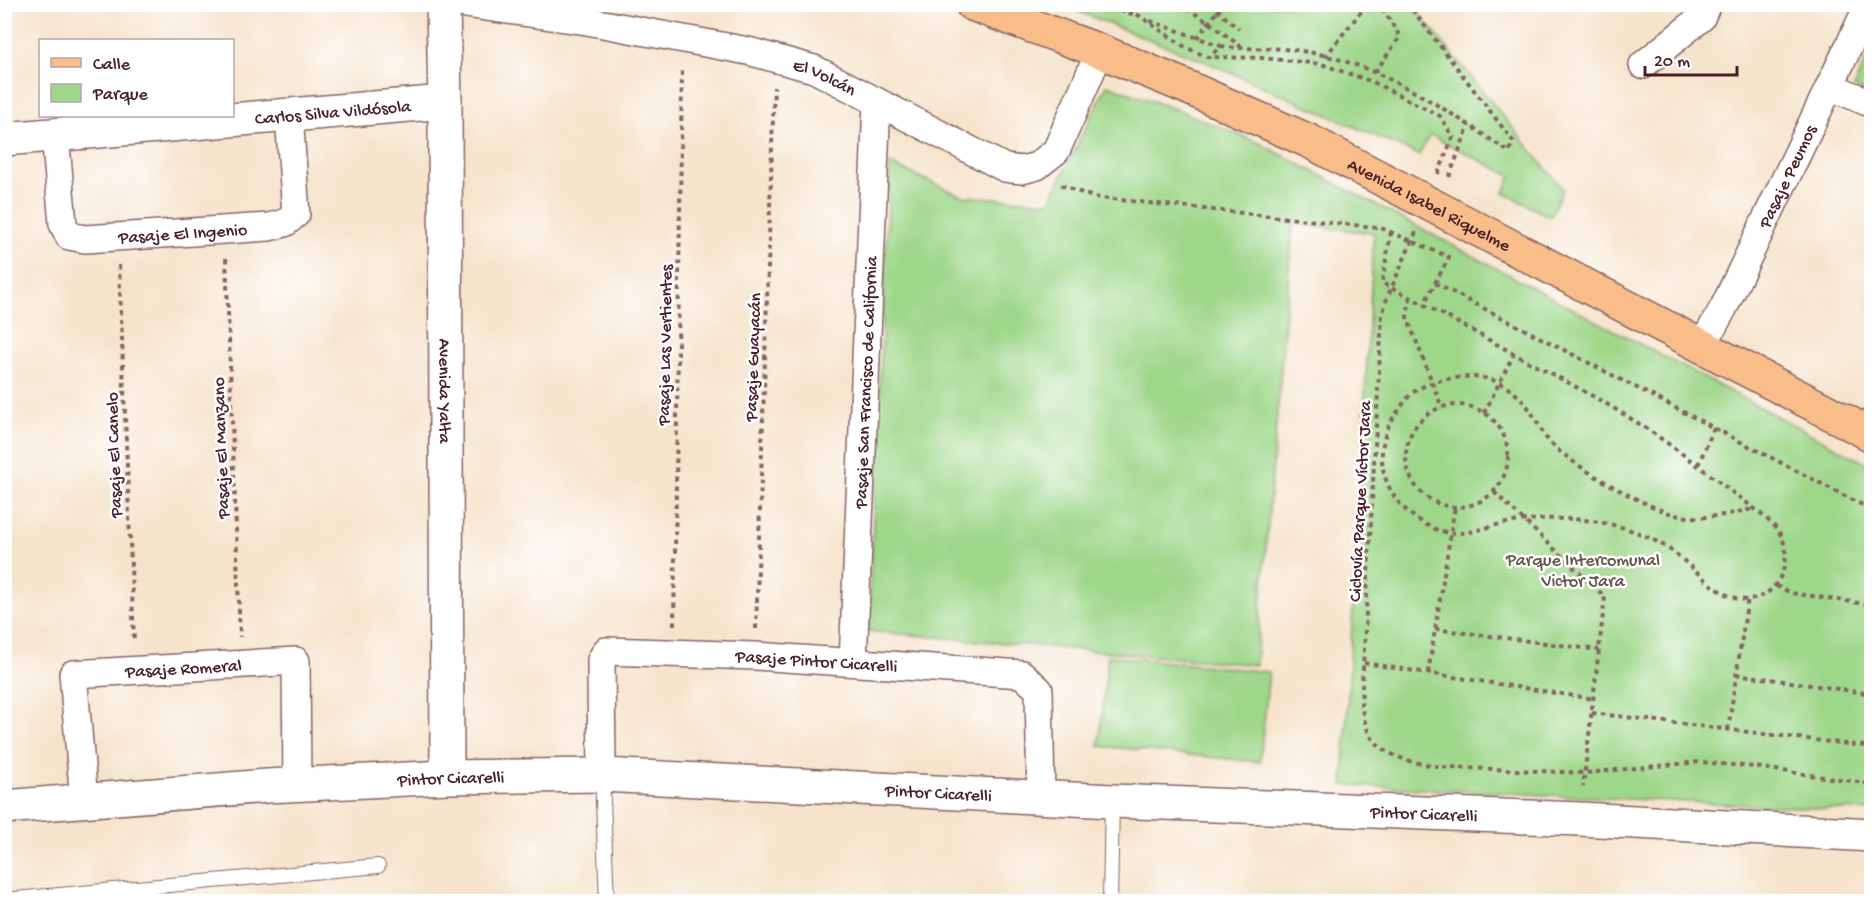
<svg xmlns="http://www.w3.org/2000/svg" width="1876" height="906" font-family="'Gochi Hand',sans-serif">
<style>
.green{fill:#9fd78a;stroke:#747b5a;stroke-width:1.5}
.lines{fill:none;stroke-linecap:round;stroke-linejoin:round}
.service-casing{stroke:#866463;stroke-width:16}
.minor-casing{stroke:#866463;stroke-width:30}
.tertiary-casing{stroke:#866463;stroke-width:36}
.primary-casing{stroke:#866463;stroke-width:36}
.path{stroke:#866463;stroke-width:4;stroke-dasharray:4.5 4.5;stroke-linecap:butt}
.service{stroke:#fff;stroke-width:14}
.minor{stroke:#fff;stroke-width:27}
.tertiary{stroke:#fff;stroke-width:33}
.primary{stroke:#f8bd89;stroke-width:33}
.labels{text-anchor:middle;stroke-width:5;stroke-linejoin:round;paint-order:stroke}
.street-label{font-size:18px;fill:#4a1f2b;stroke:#fff}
.park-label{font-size:18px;fill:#645648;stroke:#fff}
</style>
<rect width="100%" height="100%" fill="#fff"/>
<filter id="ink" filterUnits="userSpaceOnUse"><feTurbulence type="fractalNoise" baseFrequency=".0167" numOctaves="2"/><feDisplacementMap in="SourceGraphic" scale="12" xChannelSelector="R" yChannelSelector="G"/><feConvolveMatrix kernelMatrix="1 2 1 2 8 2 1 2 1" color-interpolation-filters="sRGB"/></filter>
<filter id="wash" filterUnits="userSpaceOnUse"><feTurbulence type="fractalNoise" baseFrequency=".008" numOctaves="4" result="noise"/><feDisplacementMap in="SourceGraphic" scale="24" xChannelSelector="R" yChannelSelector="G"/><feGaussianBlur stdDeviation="1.35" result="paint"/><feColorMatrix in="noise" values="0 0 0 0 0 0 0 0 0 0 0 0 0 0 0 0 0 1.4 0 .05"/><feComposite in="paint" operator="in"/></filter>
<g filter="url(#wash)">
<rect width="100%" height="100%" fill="#f5e3cb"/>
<!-- green -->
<g class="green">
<path d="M 1061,5 L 1412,5 L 1563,189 L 1550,217 L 1504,193 L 1511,176 L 1430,135 L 1419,155 L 1204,61 Z"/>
<path d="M 1871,47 L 1871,95 L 1854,87 Z"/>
<path d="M 1107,85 L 1178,110 L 1259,143 L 1871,466 L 1871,811 L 1343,785 L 1374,233 L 1293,224 L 1256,665 L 868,631 L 890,164 L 962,196 L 1049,202 Z"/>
<path d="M 1108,656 L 1269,672 L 1260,762 L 1099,746 Z"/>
</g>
</g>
<g filter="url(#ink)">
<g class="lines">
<!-- service casing -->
<g class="service-casing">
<g id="service">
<path d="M 602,775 L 607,902"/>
<path d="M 4,900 L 378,866"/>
<path d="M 1110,902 L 1112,801"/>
</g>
</g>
<!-- minor casing -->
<g class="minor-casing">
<g id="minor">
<path id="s1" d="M 465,4 L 587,21 L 748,51 L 814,69 L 1005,168 L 1022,170 L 1037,166 L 1056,151 L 1100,51"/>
<path d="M 1643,65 L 1701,18 L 1707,4"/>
<path d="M 1830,86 L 1872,104"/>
<path id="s2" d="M 55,134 L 63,224 L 69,236 L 85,239 L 269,227 L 285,223 L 296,214 L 289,115"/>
<path id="s3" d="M 1702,346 L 1724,307 L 1869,4"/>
<path id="s4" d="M 853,662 L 877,102"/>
<path id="s5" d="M 602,775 L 601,660 L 606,651 L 755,656 L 1022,674 L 1039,690 L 1041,797"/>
<path id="s6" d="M 84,800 L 73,674 L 296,661 L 297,785"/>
</g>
</g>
<!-- tertiary casing -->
<g class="tertiary-casing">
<g id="tertiary">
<path id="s7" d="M 443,4 L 445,102 L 447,777"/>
<path id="s8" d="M 4,139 L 445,102"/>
<path id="s9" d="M 4,807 L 267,786 L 447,777 L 602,775 L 1112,801 L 1580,819 L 1872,835"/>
</g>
</g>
<!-- primary casing -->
<g class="primary-casing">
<g id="primary">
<path id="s10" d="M 972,4 L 1100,51 L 1182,85 L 1309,141 L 1872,435"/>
</g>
</g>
<!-- path -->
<g class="path">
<path d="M 1103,4 L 1137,16"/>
<path d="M 1122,4 L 1185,47 L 1208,57 L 1262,58 L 1321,64 L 1373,82 L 1440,116 L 1453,137 L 1438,174"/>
<path d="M 1179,4 L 1209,22 L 1244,49"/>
<path d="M 1210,4 L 1239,29"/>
<path d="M 1150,21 L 1221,46 L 1209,57"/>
<path d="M 1197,38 L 1223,4"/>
<path d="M 1221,46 C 1247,50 1270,47 1295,50 C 1375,60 1444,108 1509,152 L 1513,141 L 1408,4"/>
<path d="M 1325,57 L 1367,4"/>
<path d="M 1375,72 L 1400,37 L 1380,4"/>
<path d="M 1449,177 L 1469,125"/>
<path d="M 1061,185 L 1093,197 L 1381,228 L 1449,257 L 1424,304"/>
<path d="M 1391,232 L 1382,283 C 1428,306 1473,331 1518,356 C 1550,373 1583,390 1615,409 C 1651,430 1684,455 1717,480 C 1733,494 1768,516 1779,532 C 1798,562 1773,609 1735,598 C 1713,591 1694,568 1676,554 C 1627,517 1560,513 1501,524 C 1486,527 1473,533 1458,533 C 1442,533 1430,528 1417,519 C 1380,494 1370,447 1398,411 C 1402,406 1406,399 1411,394 C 1429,380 1452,377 1474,377 C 1499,377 1521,394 1533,415 C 1538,423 1542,433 1548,440 C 1568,464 1649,510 1680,516 C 1705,520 1729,514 1753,509"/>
<path d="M 1416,232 L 1387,298 L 1382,316 L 1361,705 C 1363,714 1365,725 1369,733 C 1382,758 1418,764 1444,767 L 1585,773 L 1699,762 L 1755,767 L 1872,784"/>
<path d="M 226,258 L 240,637"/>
<path d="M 119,265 L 134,641"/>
<path d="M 1435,283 L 1872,510"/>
<path d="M 1410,297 L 1407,317 L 1442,408"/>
<circle cx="1457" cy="456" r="51"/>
<path d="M 1484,413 L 1514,354"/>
<path d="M 1698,465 L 1714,428"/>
<path d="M 1494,492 L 1605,597 L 1583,787"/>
<path d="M 1776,586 L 1791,593 L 1872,605"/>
<path d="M 674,625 L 682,69"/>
<path d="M 756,629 L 774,87"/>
<path d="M 1435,629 L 1599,650"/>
<path d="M 1364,663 L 1594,699"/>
<path d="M 1428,673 L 1455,506"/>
<path d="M 1736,674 L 1872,694"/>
<path d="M 1592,713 L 1872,747"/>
<path d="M 1728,730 L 1748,598"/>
</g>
<!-- service -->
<use href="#service" class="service"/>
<!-- minor -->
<use href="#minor" class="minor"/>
<!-- tertiary -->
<use href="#tertiary" class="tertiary"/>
<!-- primary -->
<use href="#primary" class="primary"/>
</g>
</g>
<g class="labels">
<!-- street labels -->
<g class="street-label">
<text dy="6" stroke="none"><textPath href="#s1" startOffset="368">El Volcán</textPath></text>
<text dy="6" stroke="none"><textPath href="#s8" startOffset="330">Carlos Silva Vildósola</textPath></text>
<text dy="6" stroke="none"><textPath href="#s3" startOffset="190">Pasaje Peumos</textPath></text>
<text dy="6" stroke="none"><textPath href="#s10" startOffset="500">Avenida Isabel Riquelme</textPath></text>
<text dy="6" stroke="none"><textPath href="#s2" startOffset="218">Pasaje El Ingenio</textPath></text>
<text transform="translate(664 345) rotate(-89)" y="6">Pasaje Las Vertientes</text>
<text transform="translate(752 357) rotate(-88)" y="6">Pasaje Guayacán</text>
<text dy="6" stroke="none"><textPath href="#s4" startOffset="280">Pasaje San Francisco de California</textPath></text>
<text dy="6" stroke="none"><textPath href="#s7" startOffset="387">Avenida Yalta</textPath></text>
<text transform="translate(220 448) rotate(-92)" y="6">Pasaje El Manzano</text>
<text transform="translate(113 455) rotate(-92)" y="6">Pasaje El Canelo</text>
<text transform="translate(1359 501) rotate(-87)" y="6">Ciclovía Parque Víctor Jara</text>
<text dy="6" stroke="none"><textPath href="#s5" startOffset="336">Pasaje Pintor Cicarelli</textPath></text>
<text dy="6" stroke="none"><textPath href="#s6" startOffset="237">Pasaje Romeral</textPath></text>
<text dy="6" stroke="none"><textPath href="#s9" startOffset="448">Pintor Cicarelli</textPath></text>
<text dy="6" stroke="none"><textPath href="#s9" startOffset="936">Pintor Cicarelli</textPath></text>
<text dy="6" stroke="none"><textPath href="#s9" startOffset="1422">Pintor Cicarelli</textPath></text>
</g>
<!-- park labels -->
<g class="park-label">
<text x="1583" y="565">Parque Intercomunal<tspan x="1583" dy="21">Victor Jara</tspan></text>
</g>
</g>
<!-- margin -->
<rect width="1876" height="906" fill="none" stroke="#fff" stroke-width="24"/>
<!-- legend -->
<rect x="39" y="39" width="195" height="78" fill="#ffffff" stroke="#b7a5aa" stroke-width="1.5"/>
<rect x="51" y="58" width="30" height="9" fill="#f8bd89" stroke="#b7a5aa" stroke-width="1.5"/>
<text x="93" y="69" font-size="18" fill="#4a1f2b">Calle</text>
<rect x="51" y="84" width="30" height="18" fill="#9fd78a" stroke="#b7a5aa" stroke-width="1.5"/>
<text x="93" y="99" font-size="18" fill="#4a1f2b">Parque</text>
<!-- scale -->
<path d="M1645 66v9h92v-9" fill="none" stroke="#4a1f2b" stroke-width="3"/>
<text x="1654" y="66" font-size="18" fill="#4a1f2b" stroke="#ffffff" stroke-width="4.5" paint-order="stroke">20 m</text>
</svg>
